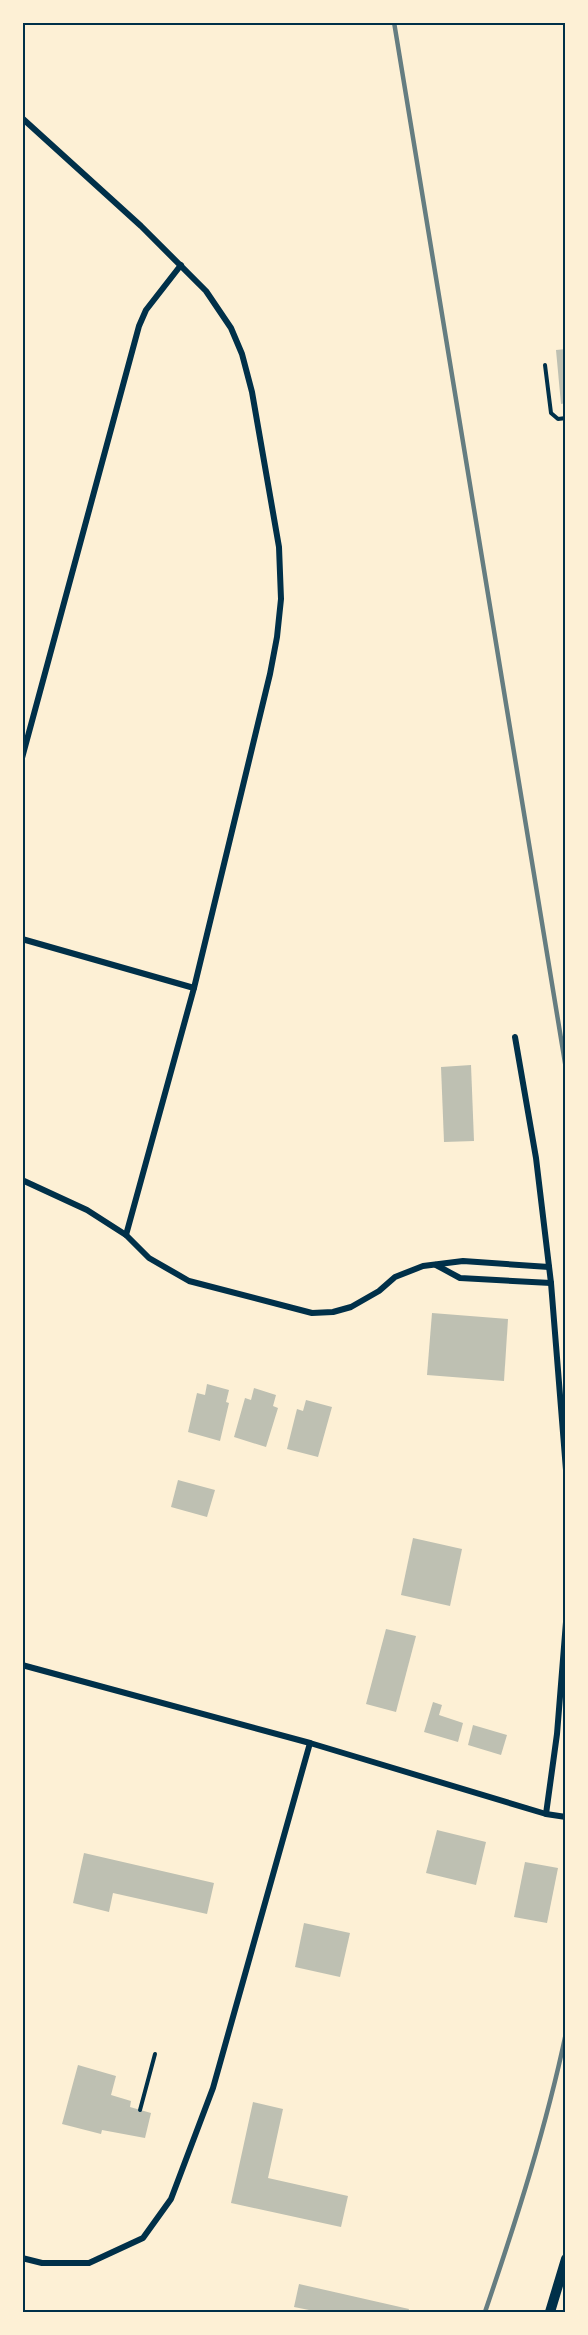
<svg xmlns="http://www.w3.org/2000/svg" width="588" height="2335" font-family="'DM Sans',sans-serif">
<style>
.building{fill:#bec0b2}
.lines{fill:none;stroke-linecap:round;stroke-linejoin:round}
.service{stroke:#003049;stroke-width:4}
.minor{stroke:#003049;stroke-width:6}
.secondary{stroke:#003049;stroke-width:10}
.rail{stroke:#657d81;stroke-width:4.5}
.neatline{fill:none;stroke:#003049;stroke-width:2}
</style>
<rect width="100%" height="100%" fill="#fdf0d5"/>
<!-- building -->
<g class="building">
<path d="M 566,349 L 566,403 L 561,404 L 556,350 Z"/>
<path d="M 471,1065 L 474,1141 L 444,1142 L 441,1067 Z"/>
<path d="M 432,1313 L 508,1319 L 504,1381 L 427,1375 Z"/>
<path d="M 207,1384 L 229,1390 L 226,1402 L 229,1403 L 220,1441 L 188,1432 L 197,1393 L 205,1395 Z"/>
<path d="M 254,1388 L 276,1395 L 273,1406 L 278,1408 L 266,1447 L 234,1437 L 245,1398 L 251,1400 Z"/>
<path d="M 306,1400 L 332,1407 L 318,1457 L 287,1449 L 297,1409 L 303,1411 Z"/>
<path d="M 178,1480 L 215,1490 L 207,1517 L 171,1507 Z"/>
<path d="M 413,1538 L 462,1549 L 450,1606 L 401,1595 Z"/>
<path d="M 386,1629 L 416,1636 L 396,1712 L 366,1704 Z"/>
<path d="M 433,1702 L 442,1705 L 439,1715 L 463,1723 L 458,1742 L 424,1732 Z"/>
<path d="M 473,1725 L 507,1735 L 501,1755 L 468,1745 Z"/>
<path d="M 437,1830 L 486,1842 L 476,1885 L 426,1873 Z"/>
<path d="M 84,1853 L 214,1883 L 207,1914 L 113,1893 L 109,1912 L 73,1903 Z"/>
<path d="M 525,1862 L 558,1868 L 547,1923 L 514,1917 Z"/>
<path d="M 304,1923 L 350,1933 L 340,1977 L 295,1967 Z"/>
<path d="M 78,2065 L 116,2076 L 111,2095 L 131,2101 L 130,2107 L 151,2113 L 145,2138 L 102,2130 L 101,2134 L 62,2124 Z"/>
<path d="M 253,2102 L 283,2109 L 268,2178 L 348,2196 L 341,2227 L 231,2203 Z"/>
<path d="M 299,2284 L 409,2309 L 408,2312 L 319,2312 L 294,2307 Z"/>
</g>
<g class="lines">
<!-- service -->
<g class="service">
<path d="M 545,365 L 551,413 L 558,419 L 566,418"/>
<path d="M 140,2110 L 155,2054"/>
</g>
<!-- minor -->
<g class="minor">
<path d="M 22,118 L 141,226 L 206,291 L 231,328 L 242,354 L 252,392 L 279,547 L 281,599 L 277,637 L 270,674 L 194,988 L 126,1235"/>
<path d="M 22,758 L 139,326 L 146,310 L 181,265"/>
<path d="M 22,939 L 194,988"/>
<path d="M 515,1037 L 536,1158 L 551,1283 L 566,1470"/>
<path d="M 22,1180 L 87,1210 L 126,1235 L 149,1258 L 189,1281 L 312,1313 L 333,1312 L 351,1307 L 379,1291 L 395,1277 L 423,1266 L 463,1261 L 549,1267"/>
<path d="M 436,1265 L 460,1278 L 551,1283"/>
<path d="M 22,1665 L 310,1743 L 546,1814 L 566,1817"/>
<path d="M 546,1814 L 557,1734 L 566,1622"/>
<path d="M 22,2258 L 42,2263 L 89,2263 L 143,2238 L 171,2199 L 213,2088 L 310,1743"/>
</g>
<!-- secondary -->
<path class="secondary" d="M 550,2312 L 566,2259"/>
<!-- rail -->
<g class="rail">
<path d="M 394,22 L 566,1069"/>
<path d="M 485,2312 C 516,2221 546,2128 566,2033"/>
</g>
</g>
<!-- border -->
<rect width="588" height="2335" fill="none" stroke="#fdf0d5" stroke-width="48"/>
<rect x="24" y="24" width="540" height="2287" class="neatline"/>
</svg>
